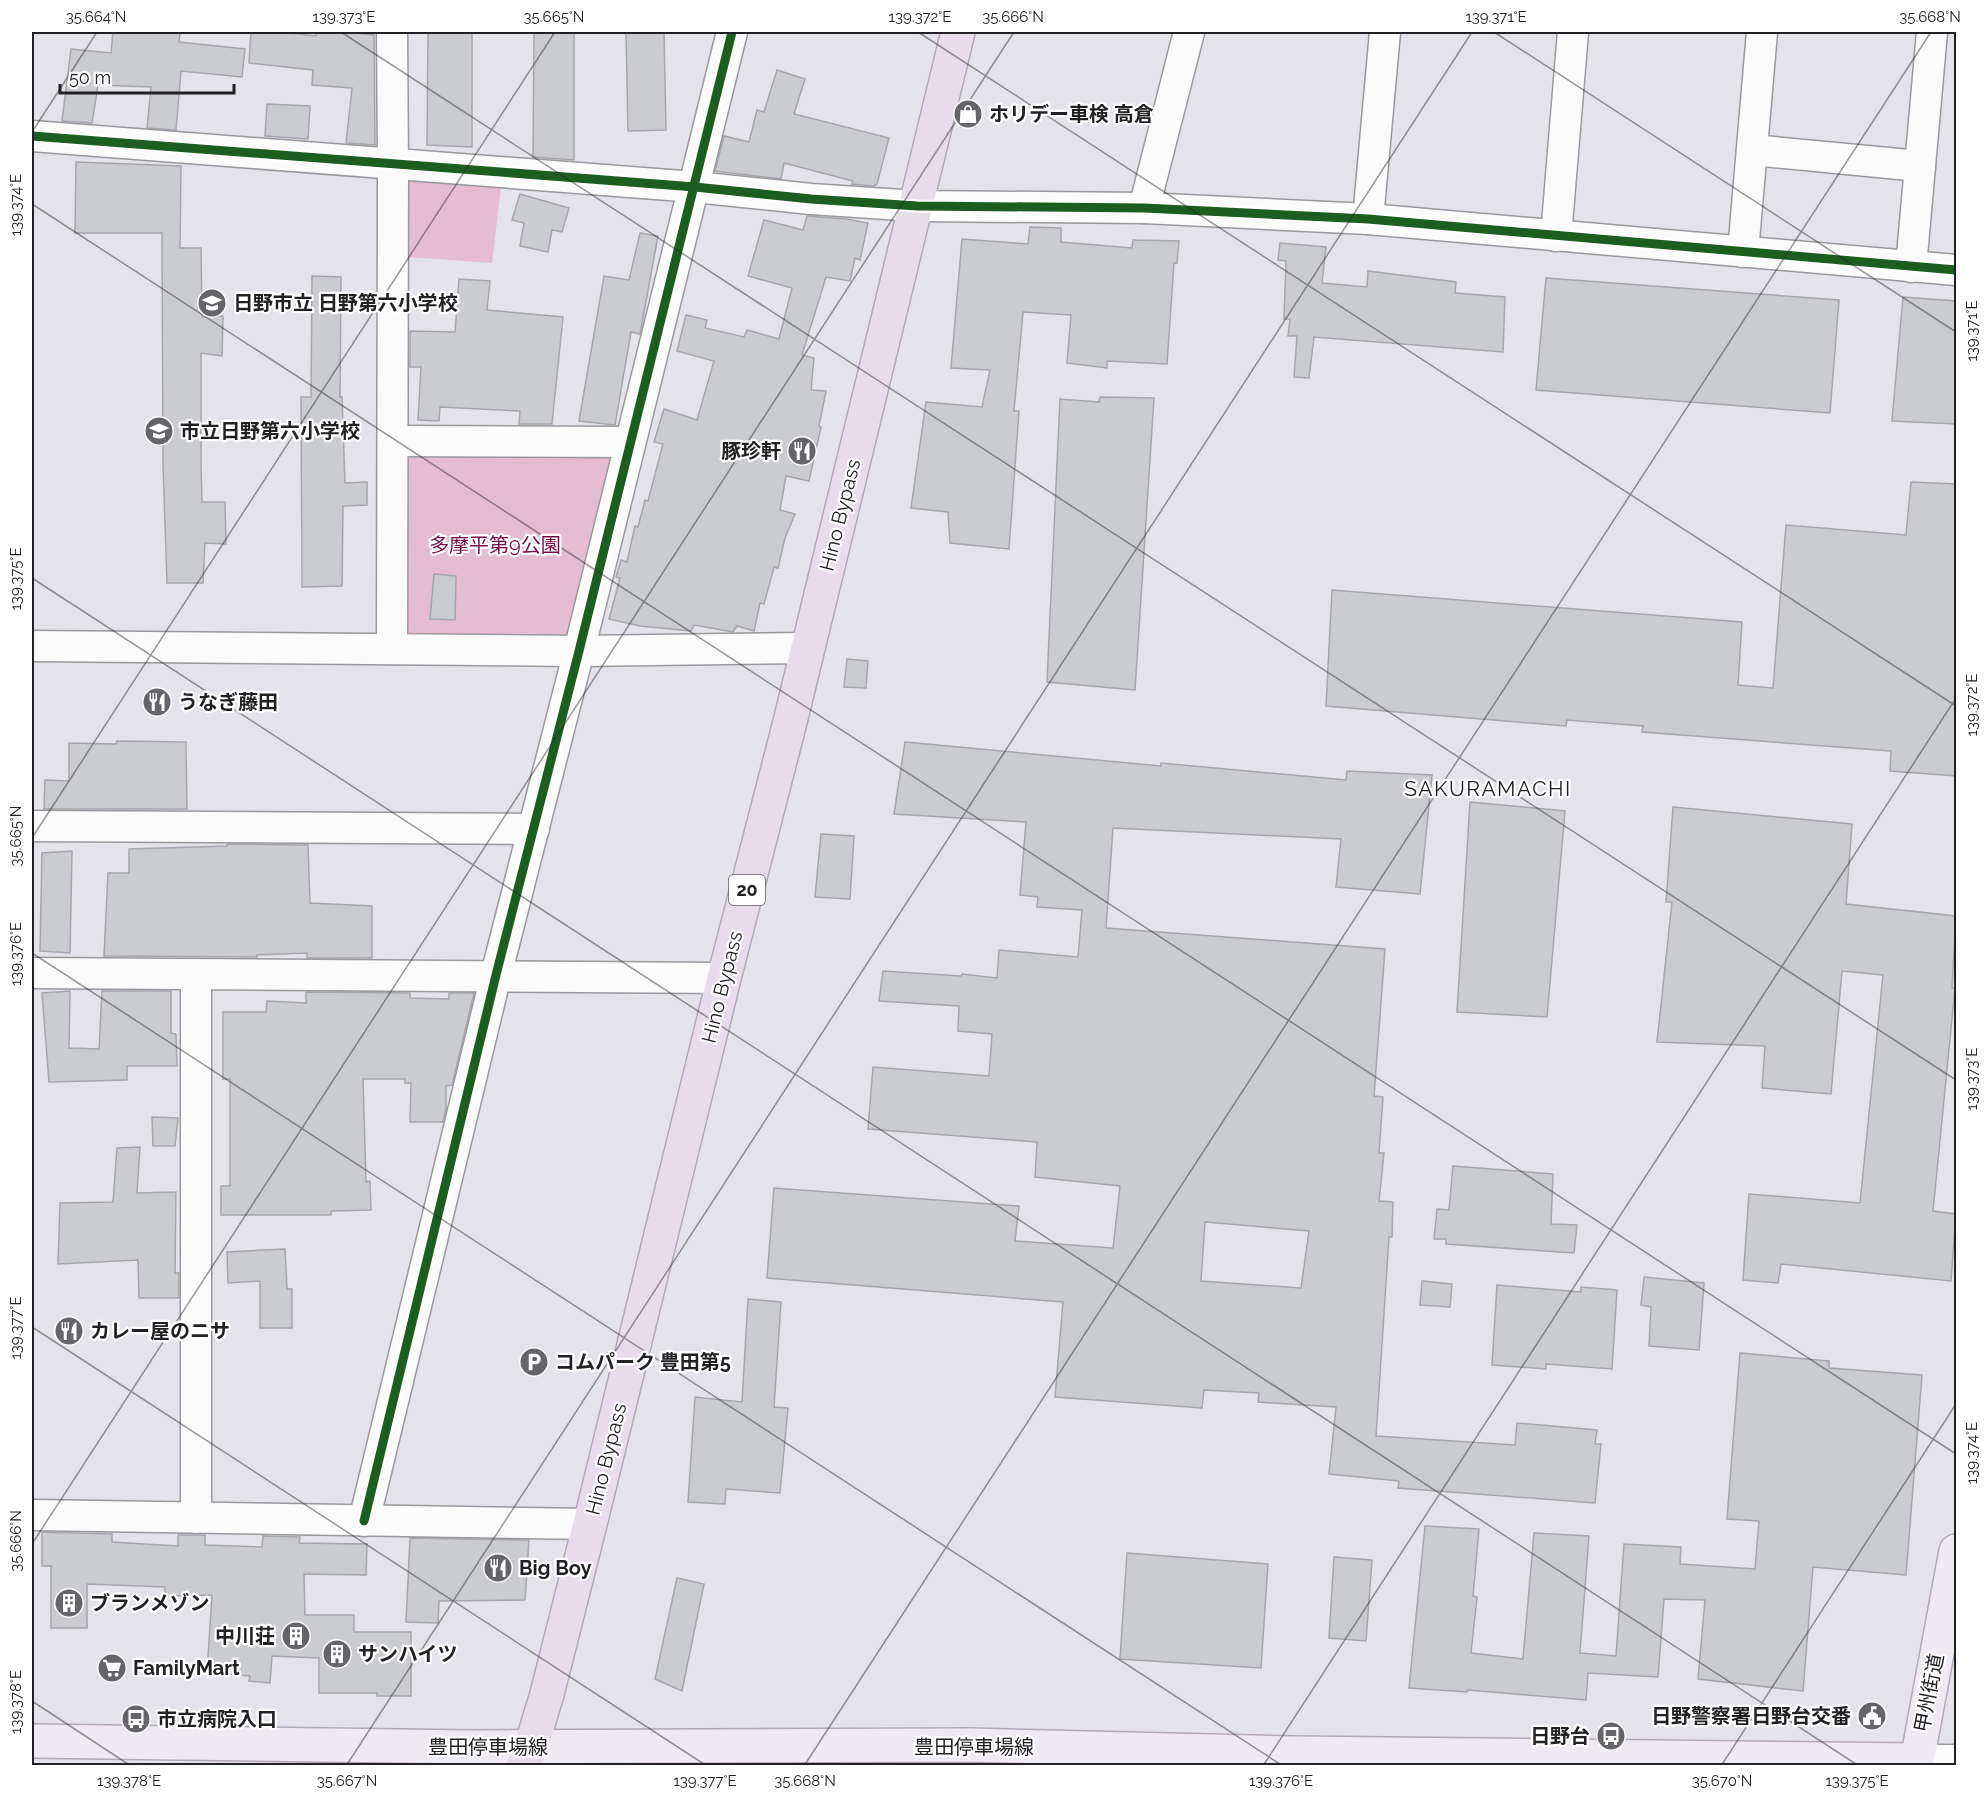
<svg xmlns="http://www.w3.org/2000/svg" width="1988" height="1797" font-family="Raleway,'Noto Sans JP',sans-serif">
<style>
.green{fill:#e5bcd0}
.building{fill:#cbccd0;stroke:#a5a6ab;stroke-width:1.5;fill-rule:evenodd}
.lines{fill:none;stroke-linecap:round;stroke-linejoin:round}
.minor-casing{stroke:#99999d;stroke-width:33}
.major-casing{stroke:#b3a8b8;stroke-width:36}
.highway-casing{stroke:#b3a8b8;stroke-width:36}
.minor{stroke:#fbfbfc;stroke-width:30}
.major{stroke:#efe9f1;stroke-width:33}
.highway{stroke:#e7ddea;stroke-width:33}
.cycleway-casing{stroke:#fff;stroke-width:13}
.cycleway{stroke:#1b5e20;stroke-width:9}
.ticks{fill:none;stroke:#212124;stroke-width:1.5;stroke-opacity:0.45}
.labels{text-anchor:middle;stroke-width:4.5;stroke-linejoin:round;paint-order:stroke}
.shield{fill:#fff;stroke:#646466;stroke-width:1.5}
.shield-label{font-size:18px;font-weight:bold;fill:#212124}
.poi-label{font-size:20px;font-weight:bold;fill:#212124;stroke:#fff;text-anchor:start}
.street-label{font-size:20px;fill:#212124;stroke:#fff}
.park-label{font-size:20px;fill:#730d46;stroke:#fff}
.neighbourhood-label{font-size:21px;letter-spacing:1.5px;fill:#212124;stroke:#fff}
.neatline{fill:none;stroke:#212124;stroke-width:2}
.ticks-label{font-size:15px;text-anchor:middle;fill:#212124}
</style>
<rect width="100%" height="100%" fill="#e3e3e9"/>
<!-- green -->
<g class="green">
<path d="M 405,181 L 501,187 L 492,263 L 408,257 Z"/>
<path d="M 413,449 L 608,455 L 614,462 L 572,630 L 561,640 L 406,638 L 401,462 Z"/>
</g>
<!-- building -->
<g class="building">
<path d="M 113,32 L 180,33 L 179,42 L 245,49 L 242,77 L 181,71 L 176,130 L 147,128 L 151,87 L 98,85 L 92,123 L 62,121 L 71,49 L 111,53 Z"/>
<path d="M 251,32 L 281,32 L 316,36 L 317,32 L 345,32 L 374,35 L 375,145 L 346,143 L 352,88 L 312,85 L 313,70 L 249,63 Z"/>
<path d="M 428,32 L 472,32 L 472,147 L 427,145 Z"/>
<path d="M 534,32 L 574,32 L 574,160 L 533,157 Z"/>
<path d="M 626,32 L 664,32 L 666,130 L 628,131 Z"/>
<path d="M 777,70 L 805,79 L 794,114 L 889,138 L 877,184 L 873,186 L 852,184 L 853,181 L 784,163 L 781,179 L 715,171 L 724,136 L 749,142 L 757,110 L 764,112 Z"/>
<path d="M 267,104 L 310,106 L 308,139 L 265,136 Z"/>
<path d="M 76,162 L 181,166 L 180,248 L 201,248 L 202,317 L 223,316 L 222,356 L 201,353 L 201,464 L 202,502 L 225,502 L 226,544 L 205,543 L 203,583 L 167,583 L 163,465 L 162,233 L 75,233 Z"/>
<path d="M 520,194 L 569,208 L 562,232 L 552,230 L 548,252 L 520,246 L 524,223 L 512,220 Z"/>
<path d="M 807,216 L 846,219 L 868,223 L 860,260 L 855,258 L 850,281 L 826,277 L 802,355 L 814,358 L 811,390 L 826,391 L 819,426 L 821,427 L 809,481 L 786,476 L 780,510 L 795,514 L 785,538 L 778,568 L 774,567 L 764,604 L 760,603 L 754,631 L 737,626 L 733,632 L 694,625 L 691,631 L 640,626 L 609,619 L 620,578 L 616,577 L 621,560 L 627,562 L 635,526 L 638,527 L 645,500 L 648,501 L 663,444 L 654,442 L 664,409 L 697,420 L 714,361 L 677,351 L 686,315 L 707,320 L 705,328 L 744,337 L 747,330 L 779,339 L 792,288 L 748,276 L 764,220 L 803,230 Z"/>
<path d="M 1030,227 L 1061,228 L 1061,242 L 1132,248 L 1133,240 L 1179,241 L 1177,263 L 1174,263 L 1167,364 L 1107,361 L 1107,368 L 1067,363 L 1071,315 L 1023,312 L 1014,411 L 1019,411 L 1009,549 L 950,543 L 948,512 L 911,508 L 926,402 L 982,407 L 990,370 L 951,368 L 962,239 L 1028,244 Z"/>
<path d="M 640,233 L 658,236 L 640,334 L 631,332 L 615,425 L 579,421 L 604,276 L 629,280 Z"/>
<path d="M 1280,243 L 1326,247 L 1322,283 L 1367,287 L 1368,271 L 1456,282 L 1455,293 L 1505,297 L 1503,352 L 1314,337 L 1309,378 L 1294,377 L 1297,336 L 1288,336 L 1290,319 L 1284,319 L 1286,261 L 1278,260 Z"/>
<path d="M 312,276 L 341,277 L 340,397 L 342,397 L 345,483 L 367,482 L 367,505 L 343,506 L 342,586 L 302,587 L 301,397 L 311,397 Z"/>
<path d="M 1546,278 L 1839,300 L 1830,413 L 1536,390 Z"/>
<path d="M 459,279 L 490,281 L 487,310 L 563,317 L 552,424 L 519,424 L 520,411 L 440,407 L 439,421 L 418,420 L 421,367 L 410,367 L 410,331 L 455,332 Z"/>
<path d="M 1903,297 L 1956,301 L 1956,424 L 1892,421 Z"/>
<path d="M 1100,397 L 1154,398 L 1135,690 L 1047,682 L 1060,399 L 1099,402 Z"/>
<path d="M 1911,482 L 1956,484 L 1956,776 L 1890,771 L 1891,751 L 1642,732 L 1643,726 L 1567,720 L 1566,726 L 1326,706 L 1332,590 L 1742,622 L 1738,685 L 1773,688 L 1786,525 L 1906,535 Z"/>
<path d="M 434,574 L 456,576 L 455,620 L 430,619 Z"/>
<path d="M 847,659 L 868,661 L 866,688 L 844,687 Z"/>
<path d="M 117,741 L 186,742 L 187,809 L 44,809 L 45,780 L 69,781 L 69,743 L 116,744 Z"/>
<path d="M 905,742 L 1161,766 L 1161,763 L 1346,780 L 1347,771 L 1432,775 L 1420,894 L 1336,887 L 1341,839 L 1113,828 L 1106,928 L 1385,949 L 1374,1096 L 1383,1097 L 1379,1153 L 1384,1153 L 1379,1201 L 1393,1202 L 1392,1237 L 1389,1237 L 1376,1436 L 1515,1445 L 1517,1423 L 1597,1430 L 1595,1444 L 1601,1444 L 1595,1503 L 1398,1488 L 1399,1481 L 1329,1474 L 1336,1407 L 1258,1402 L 1259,1393 L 1204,1390 L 1202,1408 L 1055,1397 L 1063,1302 L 767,1278 L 774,1188 L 1019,1206 L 1015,1241 L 1113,1248 L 1120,1186 L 1035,1177 L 1037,1142 L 868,1129 L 873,1067 L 989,1076 L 992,1034 L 958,1031 L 959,1006 L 879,1001 L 883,971 L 961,976 L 962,974 L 997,978 L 999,950 L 1078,957 L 1082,910 L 1037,907 L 1038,897 L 1020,895 L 1026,822 L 894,814 ZM 1205,1222 L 1309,1231 L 1301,1288 L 1201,1281 Z"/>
<path d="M 1470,802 L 1565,811 L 1547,1017 L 1457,1012 Z"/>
<path d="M 1673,807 L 1852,824 L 1846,904 L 1956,916 L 1952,988 L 1955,988 L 1933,1211 L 1956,1214 L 1951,1281 L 1781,1264 L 1778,1283 L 1743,1280 L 1749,1194 L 1860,1203 L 1883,975 L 1842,971 L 1831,1094 L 1762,1088 L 1765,1046 L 1657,1042 L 1672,902 L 1666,902 Z"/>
<path d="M 821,834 L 854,836 L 850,899 L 815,897 Z"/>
<path d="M 227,844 L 308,845 L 310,903 L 372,906 L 372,958 L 307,958 L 307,953 L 257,955 L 257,957 L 104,956 L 108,873 L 129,873 L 129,849 L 227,846 Z"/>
<path d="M 72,851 L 70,953 L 40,951 L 42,853 Z"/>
<path d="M 70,991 L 69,1048 L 99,1049 L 102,991 L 171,991 L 171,1033 L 176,1034 L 177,1066 L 127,1066 L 127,1080 L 49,1082 L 42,993 Z"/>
<path d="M 306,992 L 410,993 L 410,998 L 449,999 L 449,993 L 474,993 L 452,1085 L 446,1086 L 446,1108 L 443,1122 L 410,1122 L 411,1083 L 405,1083 L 405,1079 L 363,1079 L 366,1182 L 370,1181 L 371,1210 L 331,1211 L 331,1215 L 221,1215 L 221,1186 L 230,1186 L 230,1079 L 223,1079 L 223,1012 L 266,1012 L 267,1001 L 306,1003 Z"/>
<path d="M 152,1117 L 178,1118 L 175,1146 L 153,1146 Z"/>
<path d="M 140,1147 L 137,1193 L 176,1192 L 175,1273 L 179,1273 L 179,1298 L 139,1298 L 138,1260 L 58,1264 L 60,1203 L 113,1202 L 117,1148 Z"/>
<path d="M 1453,1166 L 1553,1174 L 1551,1224 L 1577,1225 L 1574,1253 L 1446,1244 L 1446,1239 L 1434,1239 L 1437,1209 L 1449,1210 Z"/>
<path d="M 285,1249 L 287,1289 L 292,1289 L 292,1328 L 260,1328 L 260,1281 L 228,1283 L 227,1252 Z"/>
<path d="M 1644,1277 L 1704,1283 L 1699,1350 L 1649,1346 L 1651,1307 L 1641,1305 Z"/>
<path d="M 1422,1281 L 1452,1284 L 1450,1307 L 1420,1305 Z"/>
<path d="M 1497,1285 L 1581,1292 L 1581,1287 L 1617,1290 L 1612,1369 L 1546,1364 L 1546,1369 L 1492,1365 Z"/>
<path d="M 748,1299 L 781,1302 L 774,1407 L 788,1408 L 780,1493 L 726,1489 L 725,1504 L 688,1502 L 695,1397 L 742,1402 Z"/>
<path d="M 1740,1353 L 1829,1361 L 1829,1368 L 1922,1375 L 1906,1575 L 1813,1567 L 1803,1691 L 1698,1679 L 1705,1600 L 1664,1599 L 1658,1677 L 1588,1673 L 1586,1700 L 1468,1690 L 1467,1692 L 1409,1688 L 1425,1526 L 1479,1529 L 1473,1596 L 1477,1597 L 1471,1653 L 1523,1659 L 1534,1533 L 1589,1536 L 1580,1653 L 1616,1656 L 1624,1544 L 1681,1547 L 1680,1564 L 1755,1569 L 1759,1521 L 1727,1519 Z"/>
<path d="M 42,1532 L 112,1534 L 112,1542 L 178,1546 L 178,1535 L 205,1535 L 205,1545 L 262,1547 L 263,1536 L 300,1537 L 299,1543 L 367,1544 L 366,1575 L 304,1574 L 305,1615 L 354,1615 L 354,1632 L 411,1632 L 411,1696 L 377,1696 L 377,1693 L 319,1693 L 319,1658 L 272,1656 L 270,1683 L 249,1681 L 250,1676 L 207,1672 L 212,1595 L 165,1596 L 165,1587 L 87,1584 L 87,1628 L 51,1628 L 51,1566 L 42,1566 Z"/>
<path d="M 410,1538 L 529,1540 L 525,1600 L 439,1601 L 438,1623 L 406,1622 Z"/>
<path d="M 1127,1553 L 1268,1564 L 1261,1668 L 1120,1659 Z"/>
<path d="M 1334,1557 L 1372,1560 L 1366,1641 L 1329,1638 Z"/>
<path d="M 677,1578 L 704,1584 L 682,1691 L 655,1679 Z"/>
</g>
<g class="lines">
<!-- minor casing -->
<g class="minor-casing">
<g id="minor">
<path d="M 392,32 L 393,165 L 392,649"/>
<path d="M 32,136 L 695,187 L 811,199 L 917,206 L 1144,208 L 1368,219 L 1956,270"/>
<path d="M 1752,150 L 1920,166"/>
<path d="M 1144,208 L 1189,32"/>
<path d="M 1368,219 L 1385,32"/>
<path d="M 1556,236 L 1573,32"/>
<path d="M 1743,252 L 1762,32"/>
<path d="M 1911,267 L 1932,32"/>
<path d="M 393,441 L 630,442"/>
<path d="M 32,646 L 579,651 L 807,648"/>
<path d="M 32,826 L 534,829"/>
<path d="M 32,973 L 724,978"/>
<path d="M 32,1515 L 590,1524"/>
<path d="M 196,1518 L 196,975"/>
<path d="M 364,1521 L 496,975 L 579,651 L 732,32"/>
<path d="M 1917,1760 L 1956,1760"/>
</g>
</g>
<!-- major casing -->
<g class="major-casing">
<g id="major">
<path d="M 32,1741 L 473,1747 L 969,1745 L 1293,1753 L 1917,1760"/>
<path d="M 1916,1766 L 1956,1551"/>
</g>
</g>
<!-- highway casing -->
<g class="highway-casing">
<path id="highway" d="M 523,1766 L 531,1747 L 547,1694 L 590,1524 L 724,978 L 790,722 L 958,32"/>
</g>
<!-- minor -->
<use href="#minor" class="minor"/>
<!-- major -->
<use href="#major" class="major"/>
<!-- highway -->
<use href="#highway" class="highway"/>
<!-- cycleway casing -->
<g class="cycleway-casing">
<g id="cycleway">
<path d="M 32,136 L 695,187 L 811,199 L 917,206 L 1144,208 L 1368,219 L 1956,270"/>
<path d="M 364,1521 L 496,975 L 579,651 L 732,32"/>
</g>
</g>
<!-- cycleway -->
<use href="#cycleway" class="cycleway"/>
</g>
<!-- ticks -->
<path class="ticks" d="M 341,32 L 1956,1080M 918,32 L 1956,706M 1494,32 L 1956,332M 32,132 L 97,32M 32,204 L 1956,1454M 32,578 L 1859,1766M 32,838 L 555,32M 32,953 L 1283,1766M 32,1327 L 707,1766M 32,1544 L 1014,32M 32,1701 L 131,1766M 346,1766 L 1472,32M 804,1766 L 1931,32M 1263,1766 L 1956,698M 1721,1766 L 1956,1404"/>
<!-- icons -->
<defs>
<g id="shop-disc" transform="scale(1.5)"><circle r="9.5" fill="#656569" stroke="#fff"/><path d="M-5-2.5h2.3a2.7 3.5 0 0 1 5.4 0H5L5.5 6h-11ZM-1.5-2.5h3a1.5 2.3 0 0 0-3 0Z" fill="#fff"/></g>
<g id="school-disc" transform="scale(1.5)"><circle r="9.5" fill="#656569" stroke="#fff"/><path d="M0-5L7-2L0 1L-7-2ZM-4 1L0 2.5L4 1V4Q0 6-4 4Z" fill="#fff"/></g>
<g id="restaurant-disc" transform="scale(1.5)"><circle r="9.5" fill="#656569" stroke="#fff"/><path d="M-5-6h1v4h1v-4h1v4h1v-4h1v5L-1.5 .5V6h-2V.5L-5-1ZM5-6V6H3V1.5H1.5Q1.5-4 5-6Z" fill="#fff"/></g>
<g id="parking-disc" transform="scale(1.5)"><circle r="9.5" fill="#656569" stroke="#fff"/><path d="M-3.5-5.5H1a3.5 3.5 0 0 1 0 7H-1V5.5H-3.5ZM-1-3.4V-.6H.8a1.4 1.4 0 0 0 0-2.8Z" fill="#fff"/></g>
<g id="building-disc" transform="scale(1.5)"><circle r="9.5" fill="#656569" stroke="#fff"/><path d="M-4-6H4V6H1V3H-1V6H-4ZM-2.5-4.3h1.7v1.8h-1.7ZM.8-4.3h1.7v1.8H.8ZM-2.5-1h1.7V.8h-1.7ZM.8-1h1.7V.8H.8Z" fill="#fff"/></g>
<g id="supermarket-disc" transform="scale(1.5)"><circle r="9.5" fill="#656569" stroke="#fff"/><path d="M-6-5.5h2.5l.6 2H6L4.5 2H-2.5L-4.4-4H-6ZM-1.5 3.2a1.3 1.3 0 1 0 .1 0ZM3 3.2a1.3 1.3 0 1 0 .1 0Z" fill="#fff"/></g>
<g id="civic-disc" transform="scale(1.5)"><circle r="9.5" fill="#656569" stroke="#fff"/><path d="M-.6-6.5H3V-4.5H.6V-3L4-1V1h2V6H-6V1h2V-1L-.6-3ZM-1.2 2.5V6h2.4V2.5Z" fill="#fff"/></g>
<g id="bus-disc" transform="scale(1.5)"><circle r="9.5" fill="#656569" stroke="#fff"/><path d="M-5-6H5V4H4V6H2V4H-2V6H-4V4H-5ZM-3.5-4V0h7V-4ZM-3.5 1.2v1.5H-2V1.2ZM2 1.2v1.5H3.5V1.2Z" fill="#fff"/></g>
</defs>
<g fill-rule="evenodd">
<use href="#shop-disc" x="968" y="114"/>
<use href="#school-disc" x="212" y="303"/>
<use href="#school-disc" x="159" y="431"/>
<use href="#restaurant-disc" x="802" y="451"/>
<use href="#restaurant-disc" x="157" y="702"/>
<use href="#restaurant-disc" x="69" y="1331"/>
<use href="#parking-disc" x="534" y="1362"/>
<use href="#restaurant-disc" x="498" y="1568"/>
<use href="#building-disc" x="69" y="1603"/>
<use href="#building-disc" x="296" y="1636"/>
<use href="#building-disc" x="337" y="1654"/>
<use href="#supermarket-disc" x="112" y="1668"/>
<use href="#civic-disc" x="1872" y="1716"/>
<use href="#bus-disc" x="136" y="1719"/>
<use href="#bus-disc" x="1611" y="1736"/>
</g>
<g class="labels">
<!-- shield labels -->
<rect class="shield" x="729" y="875" width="36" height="30" rx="4.5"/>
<g class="shield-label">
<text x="747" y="896">20</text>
</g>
<!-- poi labels -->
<g class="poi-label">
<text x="989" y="121">ホリデー車検 高倉</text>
<text x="233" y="310">日野市立 日野第六小学校</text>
<text x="180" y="438">市立日野第六小学校</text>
<text x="781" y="458" text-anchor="end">豚珍軒</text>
<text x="178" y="709">うなぎ藤田</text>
<text x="90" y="1338">カレー屋のニサ</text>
<text x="555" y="1369">コムパーク 豊田第5</text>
<text x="519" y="1575">Big Boy</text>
<text x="90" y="1610">ブランメゾン</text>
<text x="275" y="1643" text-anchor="end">中川荘</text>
<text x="358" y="1661">サンハイツ</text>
<text x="133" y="1675">FamilyMart</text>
<text x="1851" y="1723" text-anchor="end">日野警察署日野台交番</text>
<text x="157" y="1726">市立病院入口</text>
<text x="1590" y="1743" text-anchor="end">日野台</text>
</g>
<!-- street labels -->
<g class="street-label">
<text transform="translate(840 515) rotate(-76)" y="7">Hino Bypass</text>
<text transform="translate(722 987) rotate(-76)" y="7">Hino Bypass</text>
<text transform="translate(606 1459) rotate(-76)" y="7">Hino Bypass</text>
<text transform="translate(1929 1693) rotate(-79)" y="7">甲州街道</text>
<text x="488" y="1754">豊田停車場線</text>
<text x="974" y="1754">豊田停車場線</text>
</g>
<!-- park labels -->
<g class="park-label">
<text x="495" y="552">多摩平第9公園</text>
</g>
<!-- neighbourhood labels -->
<g class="neighbourhood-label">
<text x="1488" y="796">SAKURAMACHI</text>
</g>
</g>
<!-- border -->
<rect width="1988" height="1797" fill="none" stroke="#ffffff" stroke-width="66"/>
<!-- scale -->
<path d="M60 84v9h174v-9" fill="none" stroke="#212124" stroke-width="3"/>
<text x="69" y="84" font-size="18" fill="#212124" stroke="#ffffff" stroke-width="4.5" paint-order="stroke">50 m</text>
<rect x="33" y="33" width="1922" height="1731" class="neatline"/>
<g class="ticks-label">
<text x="96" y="22">35.664°N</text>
<text x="344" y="22">139.373°E</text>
<text x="554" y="22">35.665°N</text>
<text x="920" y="22">139.372°E</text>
<text x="1013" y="22">35.666°N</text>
<text x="1496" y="22">139.371°E</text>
<text x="1930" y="22">35.668°N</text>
<text transform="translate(16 205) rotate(-90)" y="5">139.374°E</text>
<text transform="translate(1972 331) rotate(-90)" y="5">139.371°E</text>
<text transform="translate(16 579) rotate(-90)" y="5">139.375°E</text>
<text transform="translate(1972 705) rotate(-90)" y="5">139.372°E</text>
<text transform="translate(16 836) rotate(-90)" y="5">35.665°N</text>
<text transform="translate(16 954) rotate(-90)" y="5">139.376°E</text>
<text transform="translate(1972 1079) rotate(-90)" y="5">139.373°E</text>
<text transform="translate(16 1328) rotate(-90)" y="5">139.377°E</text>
<text transform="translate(1972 1453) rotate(-90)" y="5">139.374°E</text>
<text transform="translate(16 1541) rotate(-90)" y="5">35.666°N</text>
<text transform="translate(16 1702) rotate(-90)" y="5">139.378°E</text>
<text x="129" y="1786">139.378°E</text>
<text x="347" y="1786">35.667°N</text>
<text x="705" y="1786">139.377°E</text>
<text x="805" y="1786">35.668°N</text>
<text x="1281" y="1786">139.376°E</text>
<text x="1722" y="1786">35.670°N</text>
<text x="1857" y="1786">139.375°E</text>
</g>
</svg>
